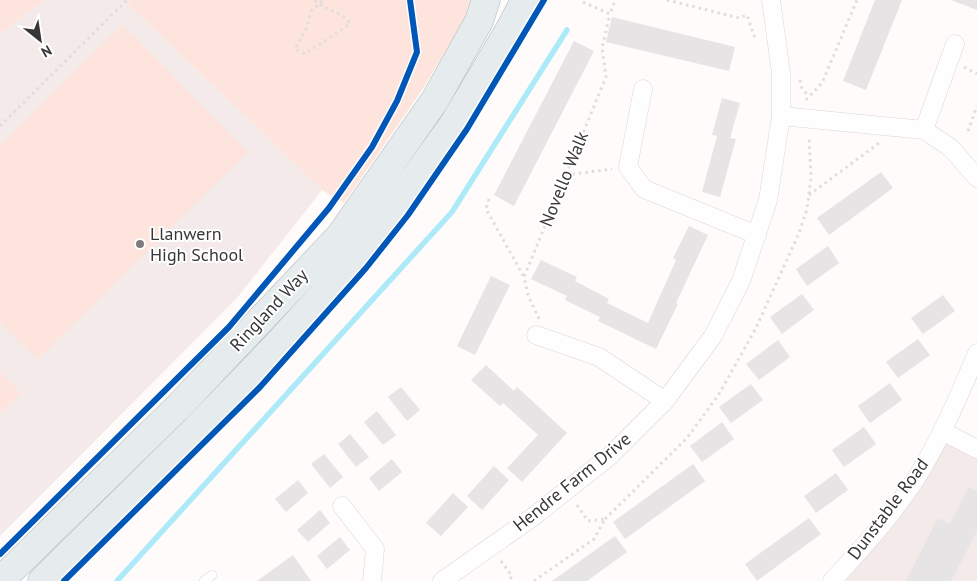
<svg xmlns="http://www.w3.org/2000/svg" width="977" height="581" font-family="'PT Sans',sans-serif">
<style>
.built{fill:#f3eae9}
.green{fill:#fde4dd}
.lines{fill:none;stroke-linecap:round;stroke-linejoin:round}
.stream{stroke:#adeaf9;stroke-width:5.5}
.building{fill:#e6e4e4}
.lane-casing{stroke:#d9d7d7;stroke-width:10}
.street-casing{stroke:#d9d7d7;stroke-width:19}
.primary-casing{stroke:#acb6b9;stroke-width:29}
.path{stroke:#dfdddd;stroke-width:3;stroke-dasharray:2.5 4;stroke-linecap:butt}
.lane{stroke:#fffefe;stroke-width:9}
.street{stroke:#fffefe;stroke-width:18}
.primary{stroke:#e6eced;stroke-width:28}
.cycleway-casing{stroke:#fff;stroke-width:9}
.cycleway{stroke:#0057b8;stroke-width:6}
.poi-dot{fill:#7d7b7b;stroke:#fff;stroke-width:2}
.labels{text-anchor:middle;stroke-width:4;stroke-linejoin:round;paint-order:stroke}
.street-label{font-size:18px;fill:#383636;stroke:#fff}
.poi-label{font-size:18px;fill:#383636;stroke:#fff;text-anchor:start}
</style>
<rect width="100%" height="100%" fill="#fefbfa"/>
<!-- built -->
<g class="built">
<path d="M 45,0 L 124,0 L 322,190 L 237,298 L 0,536 L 0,33 Z"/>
<path d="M 942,431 L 977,449 L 977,581 L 832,581 Z"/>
</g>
<!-- green -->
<g class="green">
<path d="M 0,0 L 45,0 L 0,33 Z"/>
<path d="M 124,0 L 471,0 L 465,19 L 422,90 L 344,203 L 322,190 Z"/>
<path d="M 122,25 L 248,152 L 38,359 L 0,322 L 0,145 Z"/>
<path d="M 0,371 L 21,393 L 0,414 Z"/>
</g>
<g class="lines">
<!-- stream -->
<path class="stream" d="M 117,581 L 452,212 L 567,30"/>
</g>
<!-- building -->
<g class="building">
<path d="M 875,0 L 902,0 L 866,90 L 843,81 Z"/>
<path d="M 951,0 L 977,0 L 977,10 Z"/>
<path d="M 612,17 L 735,47 L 729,71 L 606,42 Z"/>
<path d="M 574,41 L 594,51 L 514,206 L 494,195 Z"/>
<path d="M 722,98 L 740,103 L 730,138 L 736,139 L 720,197 L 702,192 L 717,136 L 712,135 Z"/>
<path d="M 881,172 L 893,188 L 829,235 L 817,218 Z"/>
<path d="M 689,226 L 708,235 L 676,303 L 678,304 L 656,349 L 598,321 L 600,317 L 565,300 L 567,296 L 531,279 L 541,260 L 577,277 L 575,281 L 609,299 L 607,303 L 648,323 L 676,260 L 673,258 Z"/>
<path d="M 828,246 L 839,263 L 807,286 L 796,269 Z"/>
<path d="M 491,276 L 510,285 L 475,355 L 457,346 Z"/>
<path d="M 802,294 L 814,310 L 782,334 L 770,317 Z"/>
<path d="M 943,295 L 955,311 L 923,334 L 911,318 Z"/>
<path d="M 918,339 L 930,355 L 898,378 L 886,362 Z"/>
<path d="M 778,340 L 790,357 L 759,380 L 746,364 Z"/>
<path d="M 486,365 L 514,391 L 517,387 L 567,433 L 522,482 L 507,468 L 538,435 L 503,403 L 500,406 L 471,380 Z"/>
<path d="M 890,383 L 902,400 L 870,423 L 858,406 Z"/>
<path d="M 751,384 L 763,400 L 731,423 L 719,407 Z"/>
<path d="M 401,387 L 420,410 L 407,421 L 388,397 Z"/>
<path d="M 377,411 L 396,435 L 383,445 L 364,422 Z"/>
<path d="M 722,422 L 734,439 L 702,462 L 690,446 Z"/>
<path d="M 864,427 L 876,444 L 844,467 L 832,450 Z"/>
<path d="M 350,434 L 369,457 L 356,467 L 338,444 Z"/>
<path d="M 324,454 L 343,477 L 330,488 L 311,464 Z"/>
<path d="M 392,459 L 402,472 L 379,491 L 369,478 Z"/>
<path d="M 693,464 L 705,481 L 625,539 L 613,522 Z"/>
<path d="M 494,466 L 509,480 L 482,510 L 467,496 Z"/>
<path d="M 836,473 L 848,490 L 816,513 L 804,496 Z"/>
<path d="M 298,480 L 308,493 L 286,512 L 275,499 Z"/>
<path d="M 969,487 L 977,491 L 977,531 L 951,581 L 906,581 L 938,518 L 950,524 Z"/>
<path d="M 453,493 L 468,507 L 441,536 L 426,523 Z"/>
<path d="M 320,510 L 330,523 L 308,542 L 297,530 Z"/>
<path d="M 809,518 L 821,534 L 757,581 L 745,564 Z"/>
<path d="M 615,536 L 627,552 L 587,581 L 552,581 Z"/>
<path d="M 340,537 L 350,550 L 327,569 L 317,556 Z"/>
<path d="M 293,555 L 311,581 L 257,581 Z"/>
</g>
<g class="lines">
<!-- lane casing -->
<g class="lane-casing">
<path id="lane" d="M 204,581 L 212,575"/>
</g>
<!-- street casing -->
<g class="street-casing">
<g id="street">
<path d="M 643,89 L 628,167 L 644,189 L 757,235"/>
<path d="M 781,116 L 924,130 L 951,148 L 977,178"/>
<path d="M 924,130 L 955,44"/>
<path d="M 536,335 L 599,357 L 665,401"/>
<path d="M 942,431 L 977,449"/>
<path d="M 342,506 L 375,549 L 372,581"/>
<path d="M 442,581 L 533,517 L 610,456 L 665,401 L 713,336 L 741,281 L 768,200 L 781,116 L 781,73 L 771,0"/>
<path d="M 832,581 C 864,546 899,508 923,467 C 944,431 961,392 977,353"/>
</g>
</g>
<!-- primary casing -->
<g class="primary-casing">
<g id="primary">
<path d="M 0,581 L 179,406 L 340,236 L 435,100 L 479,21 L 486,0"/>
<path d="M 42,581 L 195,430 L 279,343 L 358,256 L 453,125 L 510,29 L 525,0"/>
</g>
</g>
<!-- path -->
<g class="path">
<path d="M 315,0 C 325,12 342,10 350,24 L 305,54 L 295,49 L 307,27 L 311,11 L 324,0"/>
<path d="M 667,0 L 739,18 L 747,15 L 754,36 L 758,36"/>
<path d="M 583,2 L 610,14 L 615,0"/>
<path d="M 964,67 L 977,74"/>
<path d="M 800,80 L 802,89 L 809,96"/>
<path d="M 806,100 L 822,83 L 857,0"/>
<path d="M 0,126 L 127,0"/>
<path d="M 968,131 L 977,106"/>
<path d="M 566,175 L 612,169"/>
<path d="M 809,195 L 879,143"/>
<path d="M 489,199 L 486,209 L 524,277"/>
<path d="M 539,319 L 528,295 L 524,277 L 606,77 L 602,48 L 610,14"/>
<path d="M 605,519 L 687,438 L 719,394 L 756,328 L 799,233 L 807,209 L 811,178 L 809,136"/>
<path d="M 501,561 L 512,576 L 509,581"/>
<path d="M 534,581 L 594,539 L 605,519 L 588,521 L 577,505"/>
</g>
<!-- lane -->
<use href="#lane" class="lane"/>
<!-- street -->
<use href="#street" class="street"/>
<!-- primary -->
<use href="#primary" class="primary"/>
<!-- cycleway casing -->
<g class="cycleway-casing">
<g id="cycleway">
<path d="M 0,554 L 229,327 L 329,208 L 372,147 L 397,101 L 417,52 L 410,0"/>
<path d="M 64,581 L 260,387 L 366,268 L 408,215 L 467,129 L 544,0"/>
</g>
</g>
<!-- cycleway -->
<use href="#cycleway" class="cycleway"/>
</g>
<!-- markers -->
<circle class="poi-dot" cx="140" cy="244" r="5"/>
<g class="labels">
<!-- street labels -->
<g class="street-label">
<text transform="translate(564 179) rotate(-68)" y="6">Novello Walk</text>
<text transform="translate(269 310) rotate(-47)" y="6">Ringland Way</text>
<text transform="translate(572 482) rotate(-39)" y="6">Hendre Farm Drive</text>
<text transform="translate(888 509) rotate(-53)" y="6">Dunstable Road</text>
</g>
<!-- poi labels -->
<g class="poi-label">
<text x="150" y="240">Llanwern<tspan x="150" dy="21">High School</tspan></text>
</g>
</g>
<!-- north arrow -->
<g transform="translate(40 40) rotate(150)" stroke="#ffffff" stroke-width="4" paint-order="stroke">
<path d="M0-4L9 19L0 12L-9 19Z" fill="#383636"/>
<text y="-8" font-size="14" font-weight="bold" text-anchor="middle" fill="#383636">N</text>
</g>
</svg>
